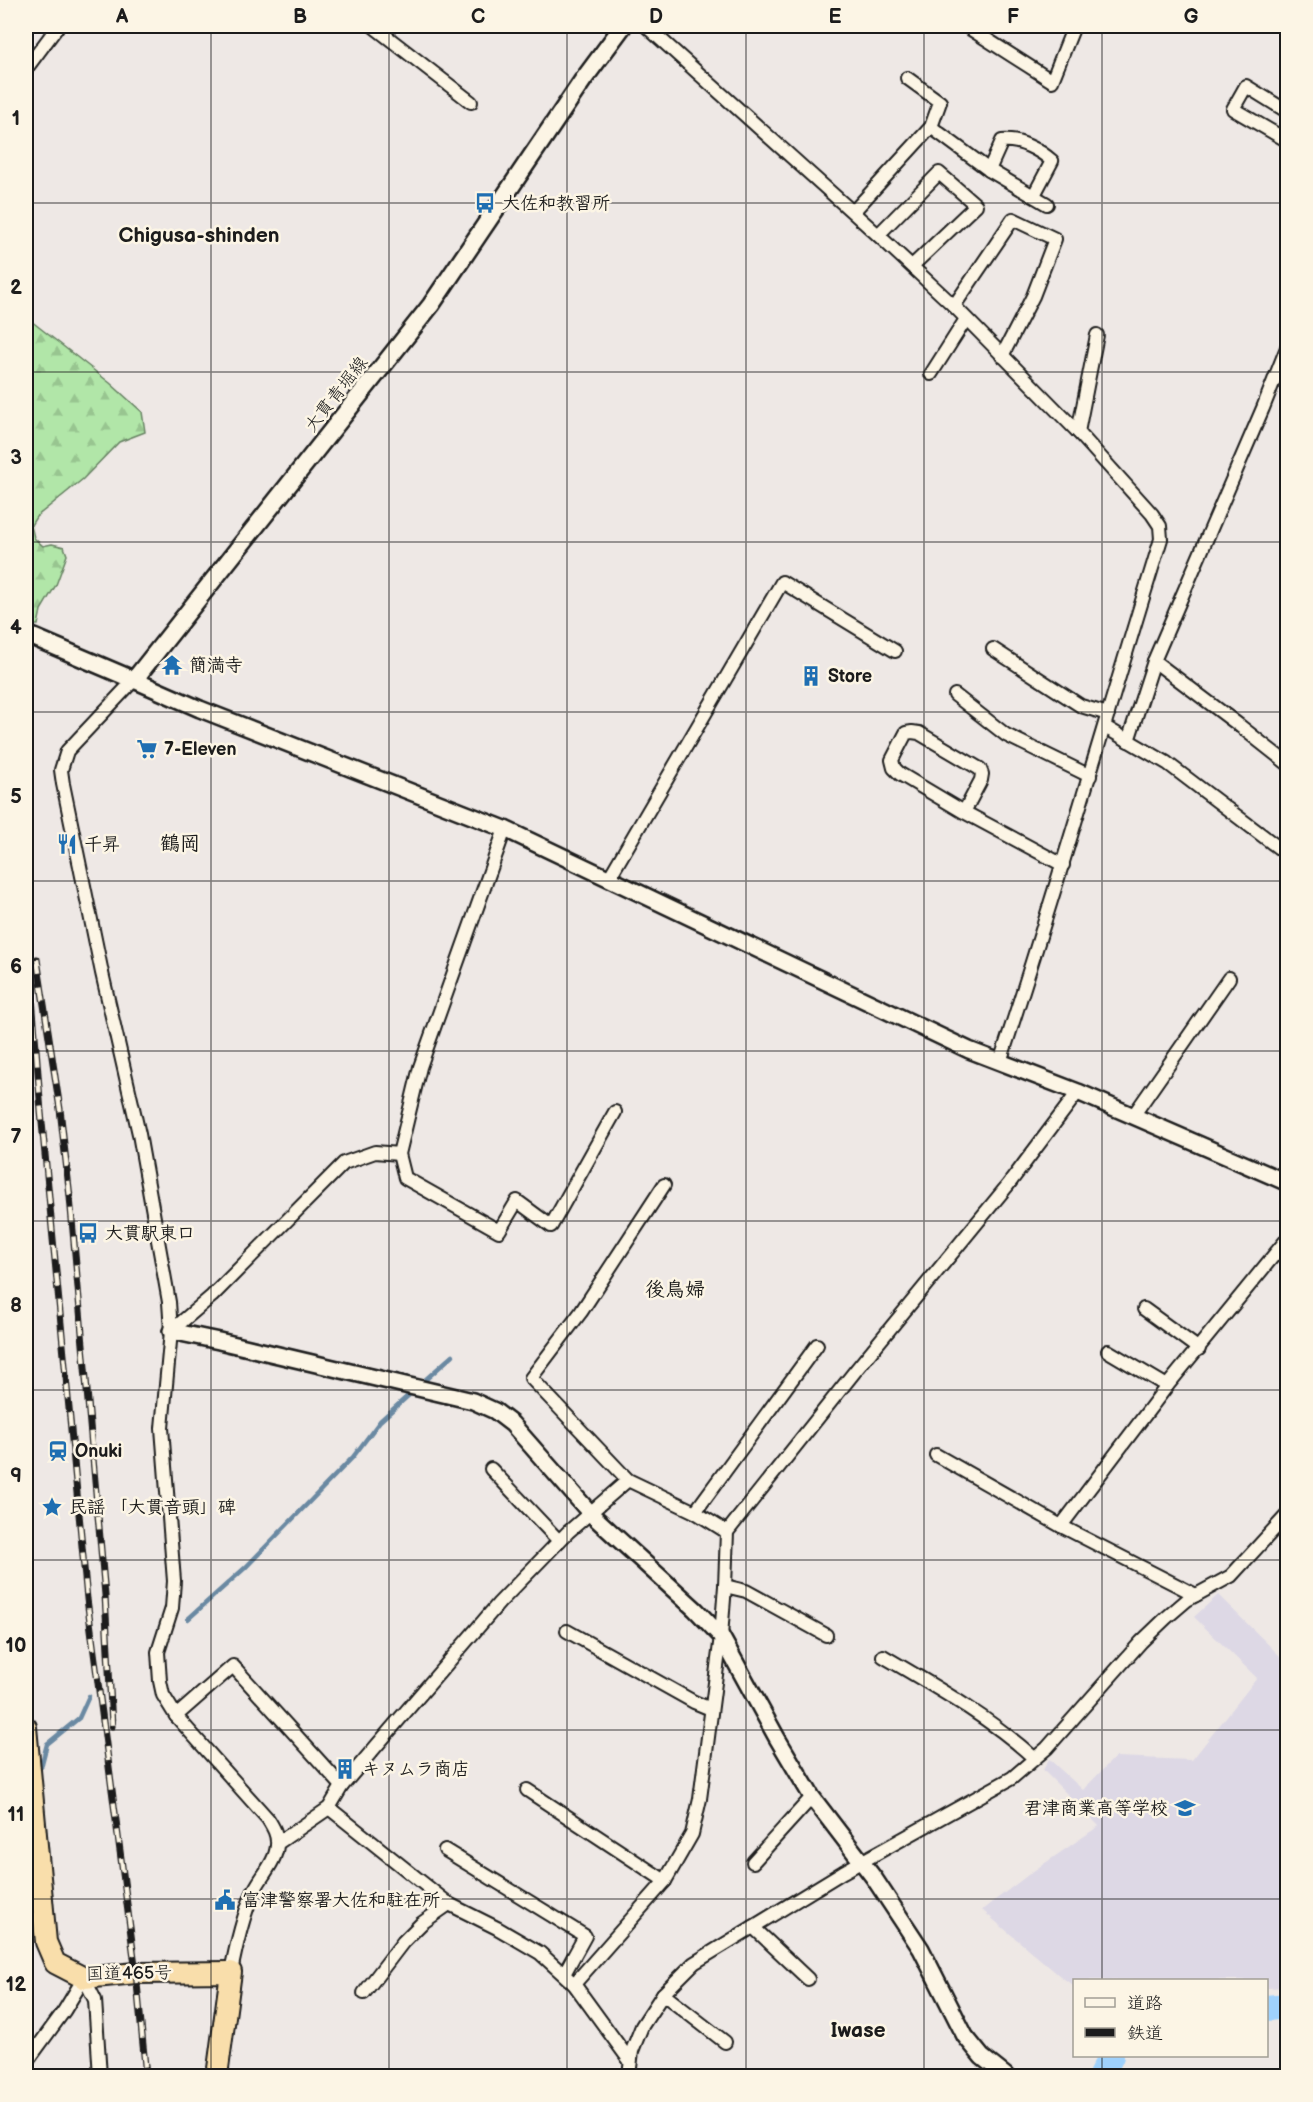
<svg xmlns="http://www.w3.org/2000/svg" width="1313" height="2102" font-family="'Balsamiq Sans','Klee One',sans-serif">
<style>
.built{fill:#ddd8e5}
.forest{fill:url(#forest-firs);stroke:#668162;stroke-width:1.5}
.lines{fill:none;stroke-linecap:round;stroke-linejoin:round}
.stream{stroke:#6b89a2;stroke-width:4.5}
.river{stroke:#9fd1fc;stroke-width:26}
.minor-casing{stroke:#1c1c1c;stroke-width:16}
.tertiary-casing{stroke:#1c1c1c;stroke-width:20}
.secondary-casing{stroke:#1c1c1c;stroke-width:21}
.trunk-casing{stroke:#1c1c1c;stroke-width:24}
.minor{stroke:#fcf5e5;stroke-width:12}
.tertiary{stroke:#fcf5e5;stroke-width:15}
.secondary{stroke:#fcf5e5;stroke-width:16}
.trunk{stroke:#f9deab;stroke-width:20}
.rail-casing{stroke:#1c1c1c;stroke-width:7}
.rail{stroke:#fcf5e5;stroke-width:4.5;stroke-dasharray:14;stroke-linecap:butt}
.grid{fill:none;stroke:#1c1c1c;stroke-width:1.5;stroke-opacity:0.55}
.labels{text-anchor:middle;stroke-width:5;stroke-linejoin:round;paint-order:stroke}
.poi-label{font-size:18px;font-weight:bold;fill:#1c1c1c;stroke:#fcf5e5;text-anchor:start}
.street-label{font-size:18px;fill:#1c1c1c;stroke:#fcf5e5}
.neighbourhood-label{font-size:20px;font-weight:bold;fill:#1c1c1c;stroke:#fcf5e5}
.quarter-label{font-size:21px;font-weight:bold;fill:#1c1c1c;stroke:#fcf5e5}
.neatline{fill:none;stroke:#1c1c1c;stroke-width:2}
.grid-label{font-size:20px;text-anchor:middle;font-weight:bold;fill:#1c1c1c}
</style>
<defs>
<pattern id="forest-firs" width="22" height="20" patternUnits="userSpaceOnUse" patternTransform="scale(1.5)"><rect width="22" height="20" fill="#b1e6a8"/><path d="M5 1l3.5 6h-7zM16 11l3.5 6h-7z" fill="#98c590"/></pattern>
</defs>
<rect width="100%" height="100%" fill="#eee8e5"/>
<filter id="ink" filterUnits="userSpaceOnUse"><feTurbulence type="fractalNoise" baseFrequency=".0167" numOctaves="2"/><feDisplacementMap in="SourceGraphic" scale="12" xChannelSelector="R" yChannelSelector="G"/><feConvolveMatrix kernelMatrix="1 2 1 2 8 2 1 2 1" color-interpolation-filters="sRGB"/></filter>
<g filter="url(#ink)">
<!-- built -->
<path class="built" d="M 1218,1595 L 1287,1663 L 1287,1987 L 1267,1988 L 1266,1980 L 1074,1980 L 1074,1986 L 1060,1976 L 982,1910 L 1032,1872 L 1099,1826 L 1043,1770 L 1049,1759 L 1083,1790 L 1115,1757 L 1192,1760 L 1257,1678 L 1194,1617 Z"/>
<!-- forest -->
<path class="forest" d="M 26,317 L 110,383 L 142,412 L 145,432 L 119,442 L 83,479 L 36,517 L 31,525 L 34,538 L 43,546 L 52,544 L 64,547 L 67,555 L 56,585 L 41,610 L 38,625 L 26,625 Z"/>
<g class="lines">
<!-- stream -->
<g class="stream">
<path d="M 425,1380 L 453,1355"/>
<path d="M 188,1619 L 246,1567 L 353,1457 L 380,1421 L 409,1395"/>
<path d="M 41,1767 L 47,1744 L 79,1718 L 89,1696"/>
</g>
<!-- river -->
<g class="river">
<path d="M 1266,2008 L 1288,2006"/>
<path d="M 1101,2076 L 1111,2056"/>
</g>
<!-- minor casing -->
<g class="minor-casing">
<g id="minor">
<path d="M 373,26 L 471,102"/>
<path d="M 646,26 L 878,235 L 954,306 L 1078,432 L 1152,514 L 1160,526 L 1161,539 C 1107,713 1057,889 1000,1062"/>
<path d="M 971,26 L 969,28 L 1052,81 L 1074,26"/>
<path d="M 26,69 L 58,26"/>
<path d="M 1288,112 L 1246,86 L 1233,109 L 1288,141"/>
<path d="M 931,127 L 989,170 L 1047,204"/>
<path d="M 989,170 L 1002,141 C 1019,139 1040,150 1052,161 L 1034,195"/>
<path d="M 853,212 L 931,127 L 940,102 L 907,78"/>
<path d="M 878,235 L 939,173 L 976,205 L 912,266"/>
<path d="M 954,306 L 1013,219 L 1055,239 L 1033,296 L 1002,356"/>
<path d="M 931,374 L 966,319"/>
<path d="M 1078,432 L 1097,335"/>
<path d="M 993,649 L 1081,706 L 1108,714"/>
<path d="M 1154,661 L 1240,726 L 1288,764"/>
<path d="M 134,680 L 67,751 L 61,770 L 63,784 L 102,973 L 139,1134 L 169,1302 L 171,1331 L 162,1428 L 174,1581 L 172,1608 L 158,1652 L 160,1681 L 163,1695 L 176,1716 L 268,1819 C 273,1827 278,1835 277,1845 C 276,1863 259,1878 252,1895 C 242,1920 236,1946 231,1972"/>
<path d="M 955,695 L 1006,735 L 1090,776"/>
<path d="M 1105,727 L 1167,763 L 1288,855"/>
<path d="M 1128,741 L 1154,661 L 1263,408 L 1288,345"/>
<path d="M 964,812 L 981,780 L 982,774 L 980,769 L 919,733 L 912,732 L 906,733 L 892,760 L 894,768 L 900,774 L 964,812 L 1063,865"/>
<path d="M 505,829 L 420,1067 L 399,1154 L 405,1178 L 499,1231 L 517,1201 L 551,1226 L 615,1112"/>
<path d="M 609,878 L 782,582 L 895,651"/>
<path d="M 1133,1116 L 1229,978"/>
<path d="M 664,1185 L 581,1312 L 531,1378 L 628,1480 L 695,1512 L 727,1532"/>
<path d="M 1144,1309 L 1199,1349"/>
<path d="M 171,1331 L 212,1296 L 344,1163 L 375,1152 L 399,1154"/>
<path d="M 1108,1351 L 1167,1386"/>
<path d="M 936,1455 L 1061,1526 L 1196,1595"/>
<path d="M 491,1469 L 559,1541"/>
<path d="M 695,1512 L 817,1345"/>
<path d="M 1061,1526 L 1167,1386 L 1288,1238"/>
<path d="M 725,1586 L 746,1591 L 826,1635"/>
<path d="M 567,1631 L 694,1702 L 711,1709"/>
<path d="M 883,1656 C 934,1686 991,1718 1034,1758"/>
<path d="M 176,1716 L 233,1666 L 342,1786"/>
<path d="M 527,1790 L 665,1881"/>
<path d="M 329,1808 L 449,1904 L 497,1928 L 540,1953 L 574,1984 L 630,2061"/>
<path d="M 278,1843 L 329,1808 L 342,1786 L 499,1603 L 568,1532 L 628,1480"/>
<path d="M 445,1850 L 585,1936 L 564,1974"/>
<path d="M 753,1862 L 812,1797"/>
<path d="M 753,1927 L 808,1979"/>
<path d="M 84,1978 L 95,2000 L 100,2076"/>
<path d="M 574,1984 L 665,1881 L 692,1834 L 700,1799 L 721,1636 L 725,1586 L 727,1532 L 856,1370 L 1008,1185 L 1078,1092"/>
<path d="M 364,1993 L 403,1942 L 422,1923 L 449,1904"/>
<path d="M 663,1994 L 725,2042"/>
<path d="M 26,2063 L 64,2011 L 84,1978"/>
<path d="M 629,2076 L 632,2051 L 642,2026 L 663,1994 L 694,1963 L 843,1872 L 1012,1778 L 1047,1748 L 1141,1642 L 1166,1618 L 1187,1600 L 1231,1576 L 1288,1514"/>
</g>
</g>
<!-- tertiary casing -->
<g class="tertiary-casing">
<g id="tertiary">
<path d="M 134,680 L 200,709 L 505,829 L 969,1050 L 1078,1092 L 1288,1183"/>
<path d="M 171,1331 L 219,1341 L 473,1401 L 495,1411 L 512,1424 L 591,1514 L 695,1609 L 721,1636 L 777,1738 L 812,1797 L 874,1878 L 921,1949 L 965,2036 L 982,2057 L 1006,2076"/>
</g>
</g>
<!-- secondary casing -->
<g class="secondary-casing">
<path id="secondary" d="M 26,634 L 134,680 L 431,305 L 583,80 L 623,26"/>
</g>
<!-- trunk casing -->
<g class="trunk-casing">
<path id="trunk" d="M 26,1727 L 46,1942 L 55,1963 L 84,1978 L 136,1973 L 231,1972 L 217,2076"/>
</g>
<!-- minor -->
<use href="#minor" class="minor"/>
<!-- tertiary -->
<use href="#tertiary" class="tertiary"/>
<!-- secondary -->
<use href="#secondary" class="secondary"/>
<!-- trunk -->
<use href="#trunk" class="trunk"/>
<!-- rail casing -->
<g class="rail-casing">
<g id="rail">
<path d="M 26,867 L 28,891"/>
<path d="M 26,883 L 30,972 L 41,1112 L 87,1599 L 136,1973 L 146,2076"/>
<path d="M 37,959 L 60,1109 L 70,1197 L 105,1595 L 112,1726"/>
</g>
</g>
<!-- rail -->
<use href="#rail" class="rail"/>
</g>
</g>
<!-- grid -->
<path class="grid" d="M 211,26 L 211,2076M 389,26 L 389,2076M 567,26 L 567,2076M 746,26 L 746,2076M 924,26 L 924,2076M 1102,26 L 1102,1980M 26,203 L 1288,203M 26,372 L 1288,372M 26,542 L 1288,542M 26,712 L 1288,712M 26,881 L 1288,881M 26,1051 L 1288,1051M 26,1221 L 1288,1221M 26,1390 L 1288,1390M 26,1560 L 1288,1560M 26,1730 L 1288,1730M 26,1899 L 1288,1899M 1102,2056 L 1102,2076"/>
<!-- icons -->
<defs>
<g id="bus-bare" transform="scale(1.62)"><path d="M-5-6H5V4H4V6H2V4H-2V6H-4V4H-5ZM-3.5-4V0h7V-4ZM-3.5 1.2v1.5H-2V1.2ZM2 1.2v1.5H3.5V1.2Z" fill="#1f6fb2" stroke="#fcf5e5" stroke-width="2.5" paint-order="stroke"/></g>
<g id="temple-bare" transform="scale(1.62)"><path d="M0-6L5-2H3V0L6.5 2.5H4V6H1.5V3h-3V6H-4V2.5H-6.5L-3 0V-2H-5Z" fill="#1f6fb2" stroke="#fcf5e5" stroke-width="2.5" paint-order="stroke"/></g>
<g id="building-bare" transform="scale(1.62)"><path d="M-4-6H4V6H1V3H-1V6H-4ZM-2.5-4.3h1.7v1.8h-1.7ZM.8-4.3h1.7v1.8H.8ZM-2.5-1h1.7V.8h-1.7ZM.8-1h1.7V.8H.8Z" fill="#1f6fb2" stroke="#fcf5e5" stroke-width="2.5" paint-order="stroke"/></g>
<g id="supermarket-bare" transform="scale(1.62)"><path d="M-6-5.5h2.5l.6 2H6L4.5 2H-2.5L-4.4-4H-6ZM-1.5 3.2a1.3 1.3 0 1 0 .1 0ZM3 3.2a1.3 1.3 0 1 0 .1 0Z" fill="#1f6fb2" stroke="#fcf5e5" stroke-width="2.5" paint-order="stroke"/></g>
<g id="restaurant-bare" transform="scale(1.62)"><path d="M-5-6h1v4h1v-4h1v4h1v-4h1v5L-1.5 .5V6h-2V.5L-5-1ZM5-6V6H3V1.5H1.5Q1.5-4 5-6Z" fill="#1f6fb2" stroke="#fcf5e5" stroke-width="2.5" paint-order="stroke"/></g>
<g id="station-bare" transform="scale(1.62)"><path d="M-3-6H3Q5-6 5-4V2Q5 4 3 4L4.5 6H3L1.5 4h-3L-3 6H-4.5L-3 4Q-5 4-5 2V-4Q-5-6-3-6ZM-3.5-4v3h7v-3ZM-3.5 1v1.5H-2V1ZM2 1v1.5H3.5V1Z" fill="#1f6fb2" stroke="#fcf5e5" stroke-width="2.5" paint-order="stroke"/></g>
<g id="sight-bare" transform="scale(1.62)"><path d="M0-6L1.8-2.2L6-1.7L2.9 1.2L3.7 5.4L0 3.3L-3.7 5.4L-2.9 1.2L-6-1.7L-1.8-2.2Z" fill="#1f6fb2" stroke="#fcf5e5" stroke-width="2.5" paint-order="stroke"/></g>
<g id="university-bare" transform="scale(1.62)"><path d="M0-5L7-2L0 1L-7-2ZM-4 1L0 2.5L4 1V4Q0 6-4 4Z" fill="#1f6fb2" stroke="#fcf5e5" stroke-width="2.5" paint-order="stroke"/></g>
<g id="civic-bare" transform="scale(1.62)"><path d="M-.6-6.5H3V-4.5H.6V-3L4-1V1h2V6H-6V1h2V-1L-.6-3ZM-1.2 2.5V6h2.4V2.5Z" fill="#1f6fb2" stroke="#fcf5e5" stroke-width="2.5" paint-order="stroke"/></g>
</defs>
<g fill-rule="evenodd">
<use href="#bus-bare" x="485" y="203"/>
<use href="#temple-bare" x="172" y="665"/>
<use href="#building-bare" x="811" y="676"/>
<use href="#supermarket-bare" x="147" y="749"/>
<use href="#restaurant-bare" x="67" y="844"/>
<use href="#bus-bare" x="88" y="1233"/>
<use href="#station-bare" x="58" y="1451"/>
<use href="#sight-bare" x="52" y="1507"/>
<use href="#building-bare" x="345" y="1769"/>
<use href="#university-bare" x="1185" y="1808"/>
<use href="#civic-bare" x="225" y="1900"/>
</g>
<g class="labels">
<!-- poi labels -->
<g class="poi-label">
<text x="502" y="209">大佐和教習所</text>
<text x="189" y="671">簡満寺</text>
<text x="828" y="682">Store</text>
<text x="164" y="755">7-Eleven</text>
<text x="84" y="850">千昇</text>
<text x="105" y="1239">大貫駅東口</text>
<text x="75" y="1457">Onuki</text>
<text x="69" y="1513">民謡 「大貫音頭」碑</text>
<text x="362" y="1775">キヌムラ商店</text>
<text x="1168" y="1814" text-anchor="end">君津商業高等学校</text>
<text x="242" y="1906">富津警察署大佐和駐在所</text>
</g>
<!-- street labels -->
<g class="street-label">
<text transform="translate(336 394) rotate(-52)" y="6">大貫青堀線</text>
<text transform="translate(129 1973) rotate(-1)" y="6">国道465号</text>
</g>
<!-- neighbourhood labels -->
<g class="neighbourhood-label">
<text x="180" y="850">鶴岡</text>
<text x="675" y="1296">後鳥婦</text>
</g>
<!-- quarter labels -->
<g class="quarter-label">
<text x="199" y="242">Chigusa-shinden</text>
<text x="858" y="2037">Iwase</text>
</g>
</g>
<!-- margin -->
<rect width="1313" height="2102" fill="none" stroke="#fcf5e5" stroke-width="66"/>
<!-- legend -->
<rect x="1073" y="1979" width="195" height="78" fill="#fcf5e5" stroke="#a29e95" stroke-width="1.5"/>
<rect x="1085" y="1998" width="30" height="9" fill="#fcf5e5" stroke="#a29e95" stroke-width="1.5"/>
<text x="1127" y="2009" font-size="18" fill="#1c1c1c">道路</text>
<rect x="1085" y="2028" width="30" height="9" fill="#1c1c1c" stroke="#a29e95" stroke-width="1.5"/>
<text x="1127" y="2039" font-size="18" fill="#1c1c1c">鉄道</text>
<rect x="33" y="33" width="1247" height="2036" class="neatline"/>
<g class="grid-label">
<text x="122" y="23">A</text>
<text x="300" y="23">B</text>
<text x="478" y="23">C</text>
<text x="656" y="23">D</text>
<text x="835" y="23">E</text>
<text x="1013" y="23">F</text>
<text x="1191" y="23">G</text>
<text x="16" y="125">1</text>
<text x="16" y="294">2</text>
<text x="16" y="464">3</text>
<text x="16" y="634">4</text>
<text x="16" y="803">5</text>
<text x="16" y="973">6</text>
<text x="16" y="1143">7</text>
<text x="16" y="1312">8</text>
<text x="16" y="1482">9</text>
<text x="16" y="1652">10</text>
<text x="16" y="1821">11</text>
<text x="16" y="1991">12</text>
</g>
</svg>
